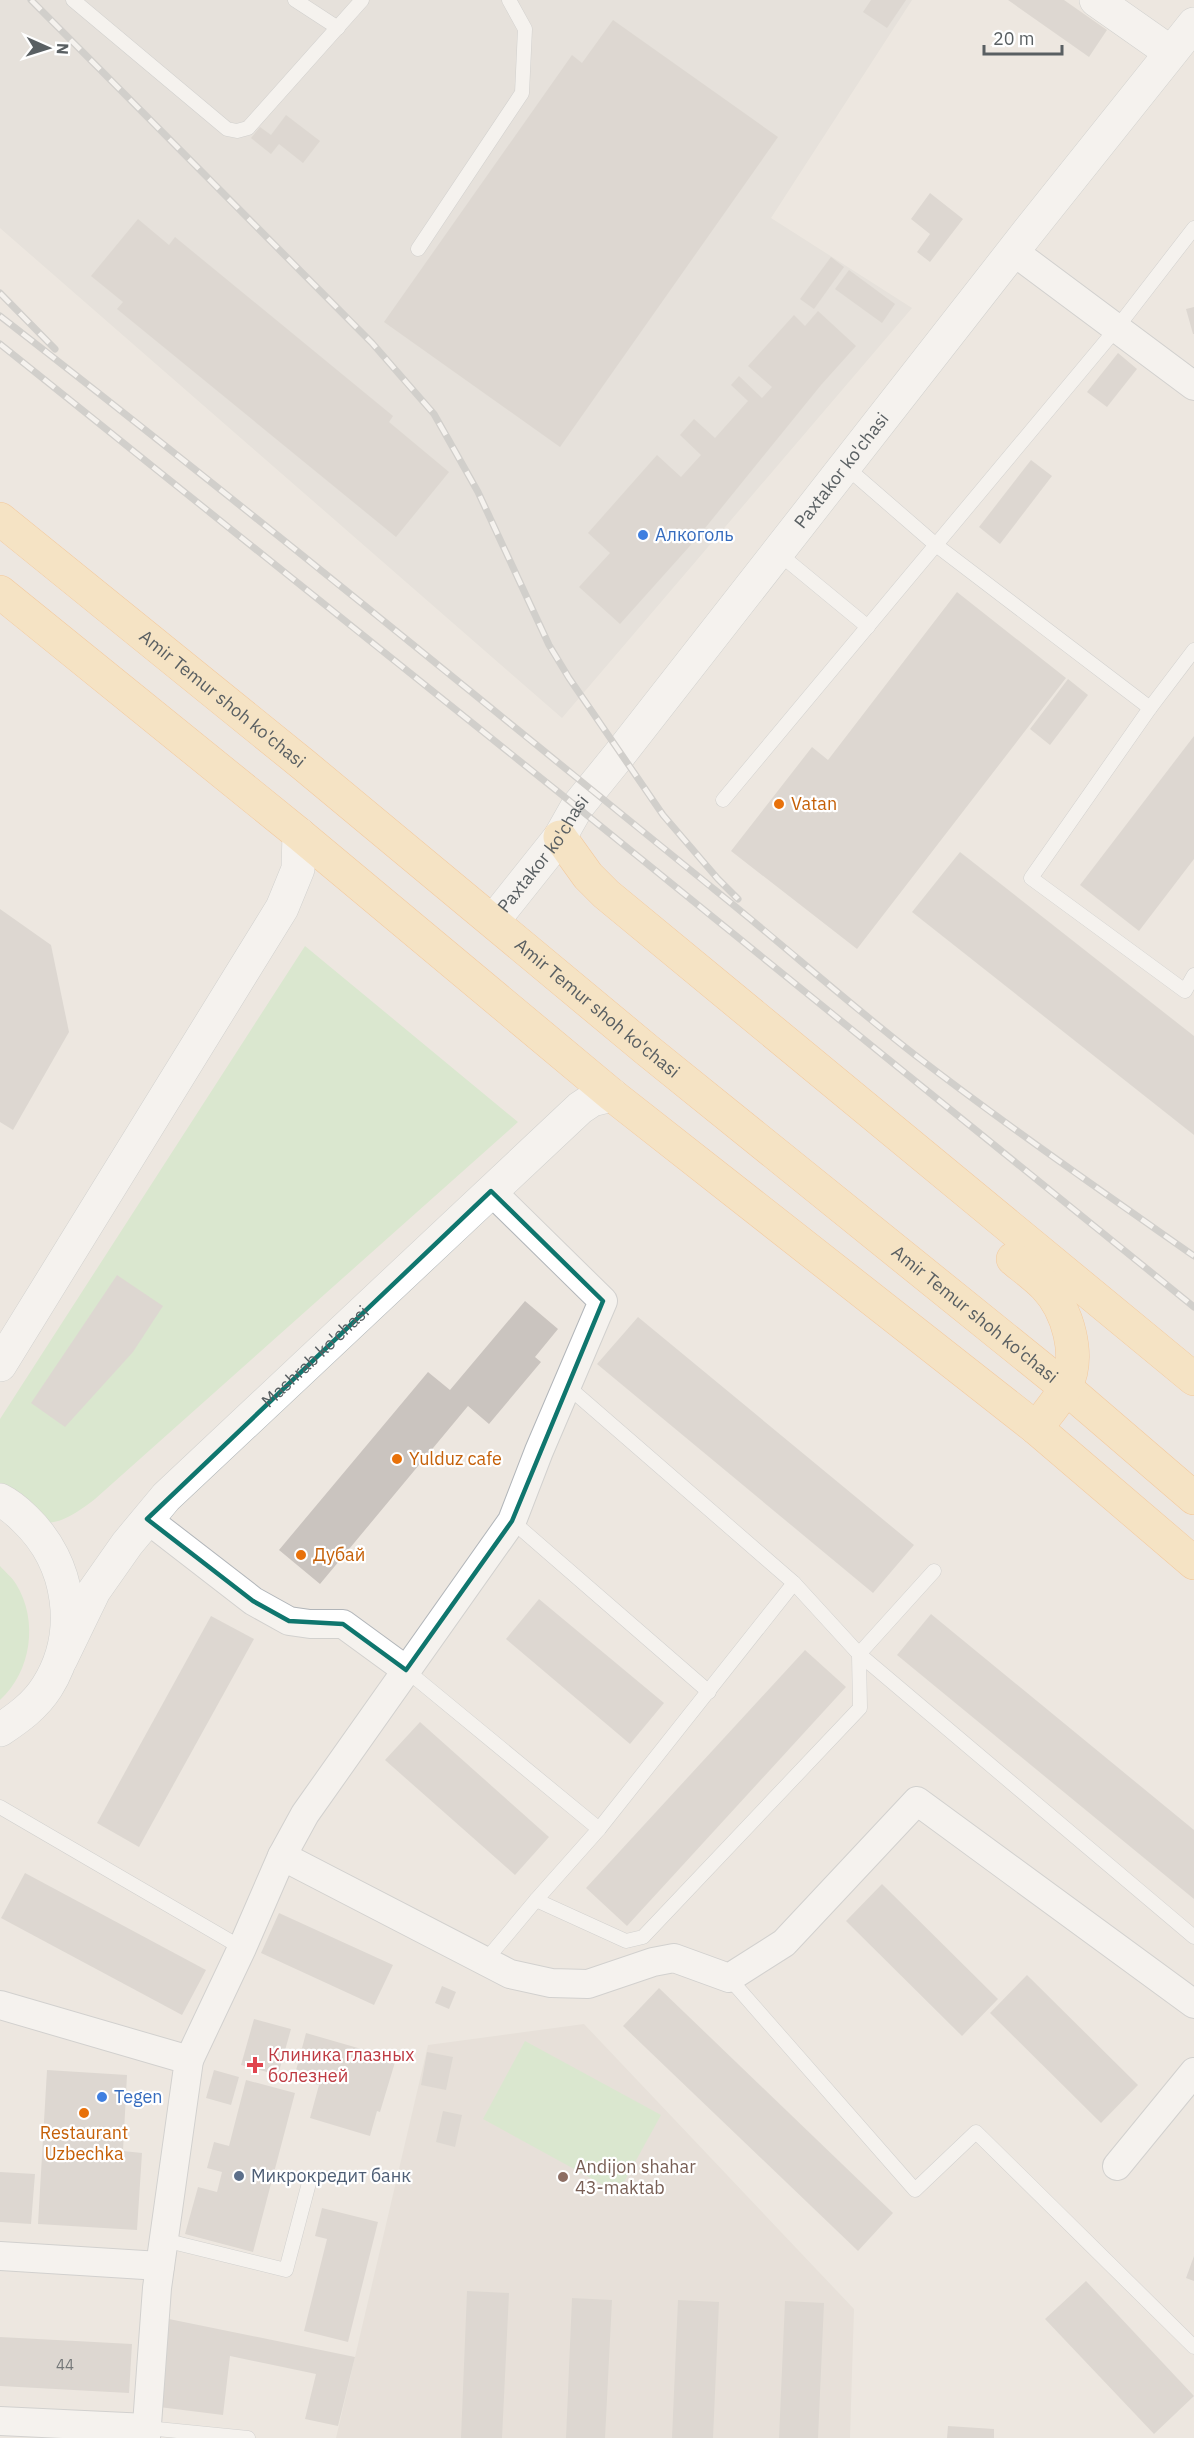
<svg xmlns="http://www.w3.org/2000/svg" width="1194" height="2438" font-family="'IBM Plex Sans',sans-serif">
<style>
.industrial{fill:#ddd9d4}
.education{fill:#dfd8d0}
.green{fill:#c3e7ba}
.building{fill:#cac4bf}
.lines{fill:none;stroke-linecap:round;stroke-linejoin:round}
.lane-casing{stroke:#b1b5b9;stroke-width:15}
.street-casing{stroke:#b1b5b9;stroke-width:30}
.secondary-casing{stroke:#b0b6b9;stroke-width:34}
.primary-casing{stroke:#faa54c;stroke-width:34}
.lane{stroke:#fff;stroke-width:14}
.street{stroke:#fff;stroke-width:28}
.secondary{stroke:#fff;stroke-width:33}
.primary{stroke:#ffdda3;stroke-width:33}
.rail-casing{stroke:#b0b1b2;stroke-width:7}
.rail{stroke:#fff;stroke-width:4.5;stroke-dasharray:14;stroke-linecap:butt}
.marked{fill:none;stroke:#0f766e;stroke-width:4.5;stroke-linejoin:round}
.shop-dot{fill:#3f7fe0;stroke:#fff;stroke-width:2}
.food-dot{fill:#e8710a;stroke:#fff;stroke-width:2}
.health-dot{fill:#e0444e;stroke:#fff;stroke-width:2}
.service-dot{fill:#5c6f8a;stroke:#fff;stroke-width:2}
.education-dot{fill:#8d6e63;stroke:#fff;stroke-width:2}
.labels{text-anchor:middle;stroke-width:4.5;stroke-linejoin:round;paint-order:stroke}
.number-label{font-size:15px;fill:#757879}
.street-label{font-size:18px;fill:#595f62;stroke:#fff}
.shop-label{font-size:18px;fill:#366cbe;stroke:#fff;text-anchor:start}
.food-label{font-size:18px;fill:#c56008;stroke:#fff;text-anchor:start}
.health-label{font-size:18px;fill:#be3a42;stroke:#fff;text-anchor:start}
.education-label{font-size:18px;fill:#785e54;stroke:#fff;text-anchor:start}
.service-label{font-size:18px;fill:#4e5e75;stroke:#fff;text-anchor:start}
</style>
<rect width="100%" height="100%" fill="#ede7e0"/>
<!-- industrial -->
<path class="industrial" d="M 0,0 L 912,0 L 771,218 L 912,308 L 562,718 L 0,228 Z"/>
<!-- education -->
<path class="education" d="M 584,2024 L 854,2309 L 850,2438 L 336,2438 L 428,2045 Z"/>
<!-- green -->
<g class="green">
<path d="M 305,946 L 518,1122 L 95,1499 C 79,1511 56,1529 35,1521 C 23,1517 11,1505 0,1498 L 0,1419 Z"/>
<path d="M 0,1566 C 5,1572 12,1577 16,1584 C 39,1621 31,1672 0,1700 Z"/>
<path d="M 525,2041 L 661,2115 L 618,2193 L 483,2119 Z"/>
</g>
<!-- building -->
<g class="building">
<path d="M 871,0 L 906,0 L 887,28 L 863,12 Z"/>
<path d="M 1008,0 L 1064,0 L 1107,30 L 1089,57 Z"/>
<path d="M 613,20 L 778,137 L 560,447 L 384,322 L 572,55 L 582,63 Z"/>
<path d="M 286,115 L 320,141 L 303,163 L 279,144 L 271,154 L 251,138 L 260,127 L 271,135 Z"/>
<path d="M 930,193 L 963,219 L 930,262 L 917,252 L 930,234 L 911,219 Z"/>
<path d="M 138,219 L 169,245 L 175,237 L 393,416 L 389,422 L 449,472 L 396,537 L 117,309 L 123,302 L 91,276 Z"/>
<path d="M 831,257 L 844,267 L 814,309 L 800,299 Z"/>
<path d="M 849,270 L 895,304 L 882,323 L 835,289 Z"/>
<path d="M 1194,307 L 1194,334 L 1193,334 L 1186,309 Z"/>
<path d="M 818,311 L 856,346 L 821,385 L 697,538 L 620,624 L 579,587 L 610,553 L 588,533 L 657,455 L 681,477 L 701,455 L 680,435 L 694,419 L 715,438 L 748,401 L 731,385 L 739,376 L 762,398 L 772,387 L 748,366 L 794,315 L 805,326 Z"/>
<path d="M 1118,353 L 1137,369 L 1107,407 L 1087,392 Z"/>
<path d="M 1031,460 L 1052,476 L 1000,544 L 979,527 Z"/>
<path d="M 957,592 L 1066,678 L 857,949 L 731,851 L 812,747 L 828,760 Z"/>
<path d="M 1068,679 L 1088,695 L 1050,745 L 1030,729 Z"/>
<path d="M 1194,736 L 1194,859 L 1139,931 L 1080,885 Z"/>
<path d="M 960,852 L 1194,1036 L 1194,1135 L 912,912 Z"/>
<path d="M 0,909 L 51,945 L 69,1032 L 13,1130 L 0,1122 Z"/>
<path d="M 117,1275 L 163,1306 L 133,1352 L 65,1427 L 31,1403 Z"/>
<path d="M 525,1301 L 558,1329 L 535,1357 L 541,1362 L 489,1424 L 468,1406 L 320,1584 L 279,1550 L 428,1372 L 450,1390 Z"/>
<path d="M 638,1317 L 914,1545 L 873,1593 L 597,1364 Z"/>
<path d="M 539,1599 L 664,1703 L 630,1744 L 506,1639 Z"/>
<path d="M 931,1614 L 1194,1830 L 1194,1899 L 897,1655 Z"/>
<path d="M 211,1616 L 254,1639 L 139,1847 L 97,1823 Z"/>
<path d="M 805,1650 L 846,1687 L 627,1926 L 586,1888 Z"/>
<path d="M 420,1722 L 549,1837 L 515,1875 L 385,1760 Z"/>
<path d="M 25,1873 L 206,1970 L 182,2015 L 1,1918 Z"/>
<path d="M 882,1884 L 998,1999 L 962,2036 L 846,1921 Z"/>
<path d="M 279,1913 L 393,1965 L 374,2005 L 261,1953 Z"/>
<path d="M 1027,1975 L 1138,2085 L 1101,2123 L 990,2013 Z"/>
<path d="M 442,1986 L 456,1992 L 449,2009 L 435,2003 Z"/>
<path d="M 659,1988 L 893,2213 L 858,2251 L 623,2026 Z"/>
<path d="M 254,2019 L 291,2029 L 278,2075 L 241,2065 Z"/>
<path d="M 306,2033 L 396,2059 L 380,2112 L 377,2111 L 370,2136 L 310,2118 L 319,2085 L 294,2078 Z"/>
<path d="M 427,2052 L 453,2057 L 446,2090 L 421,2085 Z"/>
<path d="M 47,2070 L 127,2075 L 123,2151 L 142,2153 L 137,2230 L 38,2224 Z"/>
<path d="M 214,2070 L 239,2077 L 231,2105 L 206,2098 Z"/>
<path d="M 246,2080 L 295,2093 L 253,2252 L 185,2234 L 198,2187 L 217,2192 L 222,2172 L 207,2168 L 214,2142 L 229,2146 Z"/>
<path d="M 443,2111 L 462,2115 L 455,2147 L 436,2142 Z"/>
<path d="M 0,2172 L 35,2174 L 31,2224 L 0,2222 Z"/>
<path d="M 322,2208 L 378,2222 L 348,2342 L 304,2331 L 327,2239 L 315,2236 Z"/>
<path d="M 1194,2256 L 1194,2281 L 1186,2278 Z"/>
<path d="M 1086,2281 L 1194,2396 L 1154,2434 L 1045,2319 Z"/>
<path d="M 467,2291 L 509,2293 L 502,2438 L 461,2438 Z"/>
<path d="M 572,2298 L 612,2300 L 605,2438 L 566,2438 Z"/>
<path d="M 678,2300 L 719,2302 L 713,2438 L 672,2438 Z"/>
<path d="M 785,2301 L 824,2303 L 818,2438 L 779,2438 Z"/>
<path d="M 169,2319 L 355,2357 L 338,2426 L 305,2419 L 316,2374 L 230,2356 L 223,2415 L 159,2407 Z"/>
<path d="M 0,2337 L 132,2344 L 129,2393 L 0,2386 Z"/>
<path d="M 948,2426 L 994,2429 L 994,2438 L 947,2438 Z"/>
</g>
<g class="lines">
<!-- lane casing -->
<g class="lane-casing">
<g id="lane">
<path d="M 73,0 L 227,129 L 237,131 L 248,128 L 362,0"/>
<path d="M 295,0 L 338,28"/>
<path d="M 418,249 L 522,93 L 525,29 L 509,0"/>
<path d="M 845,466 L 936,545 L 1150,708 L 1194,650"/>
<path d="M 777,552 L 868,627"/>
<path d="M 1150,708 L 1031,878 L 1185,991 L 1194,975"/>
<path d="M 723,800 L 1116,329 L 1194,228"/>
<path d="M 512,1521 L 709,1692"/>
<path d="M 794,1583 L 859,1654 L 1194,1937"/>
<path d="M 406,1670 L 599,1829"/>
<path d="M 0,1807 L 242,1948"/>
<path d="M 536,1900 L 626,1941 L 643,1937 L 860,1708 L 859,1654 L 934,1571"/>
<path d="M 485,1961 L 536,1900 L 599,1829 L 794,1583 L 566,1385"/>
<path d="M 729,1978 L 915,2190 L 976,2132 L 1194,2347"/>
<path d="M 164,2240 L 286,2270 L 309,2183"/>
<path d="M 147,2428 L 248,2438"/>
</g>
</g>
<!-- street casing -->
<g class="street-casing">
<g id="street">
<path d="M 1013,251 L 1194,386"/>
<path d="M 147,1519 L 253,1601 L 289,1621 L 310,1624 L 343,1624 L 406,1670"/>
<path d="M 282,1856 L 305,1814 L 512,1521 L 539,1451 L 603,1301 L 491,1191"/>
<path d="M 0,2005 L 189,2060 L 157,2288 L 146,2438"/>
<path d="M 189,2060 L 242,1948 L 282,1856 L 510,1974 L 551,1983 L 588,1984 L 653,1962 L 674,1958 L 729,1978 L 784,1943 L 917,1801 L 1194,2004"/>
<path d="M 1117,2166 L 1194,2072"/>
<path d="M 0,2256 L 160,2266"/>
<path d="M 0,2421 L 147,2428"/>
</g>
</g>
<!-- secondary casing -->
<g class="secondary-casing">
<g id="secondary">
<path d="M 1096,0 L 1170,52"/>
<path id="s1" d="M 493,921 L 560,837 L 577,807 L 620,754 L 1028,232 L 1194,24"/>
<path d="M 0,1365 L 282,908 L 298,869 L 299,834"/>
<path d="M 0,1500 C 10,1505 17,1511 25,1519 C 71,1563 81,1633 47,1687 C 35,1706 18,1718 0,1730"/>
<path id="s2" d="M 61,1659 L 94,1591 L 127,1544 L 166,1497 L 580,1108 L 592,1100 L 612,1095"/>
</g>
</g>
<!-- primary casing -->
<g class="primary-casing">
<g id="primary">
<path id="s3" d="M 0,519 L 304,765 L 647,1050 L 1066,1388 L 1194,1498"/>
<path d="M 0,592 L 299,834 L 612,1095 L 1036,1428 L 1194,1563"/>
<path d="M 560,837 L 588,876 L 606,894 L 1194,1379"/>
<path d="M 1013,1259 C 1024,1268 1035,1276 1045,1286 C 1068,1310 1081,1356 1066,1386 C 1059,1401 1046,1415 1036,1428"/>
</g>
</g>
<!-- lane -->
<use href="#lane" class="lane"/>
<!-- street -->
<use href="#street" class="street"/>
<!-- secondary -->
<use href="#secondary" class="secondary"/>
<!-- primary -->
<use href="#primary" class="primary"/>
<!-- rail casing -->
<g class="rail-casing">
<g id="rail">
<path d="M 31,0 L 372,343 L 434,414 L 478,492 L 549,645 L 569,678 L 663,815 L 718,879 L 738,899"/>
<path d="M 0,293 L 55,349"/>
<path d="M 0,316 C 241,503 477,697 715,890 C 782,944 847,1002 915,1055 C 1006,1125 1100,1190 1194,1256"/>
<path d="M 0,344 L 577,807 L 1194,1307"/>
</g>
</g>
<!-- rail -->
<use href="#rail" class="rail"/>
</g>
<!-- marked area -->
<path d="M0 0H1194V2438H0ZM 491,1191 L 603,1301 L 512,1521 L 406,1670 L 343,1624 L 289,1621 L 253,1601 L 147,1519 Z" fill="#ede7e0" fill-opacity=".55" fill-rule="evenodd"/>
<path class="marked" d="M 491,1191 L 603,1301 L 512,1521 L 406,1670 L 343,1624 L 289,1621 L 253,1601 L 147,1519 Z"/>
<!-- markers -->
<g class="shop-dot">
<circle cx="643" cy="535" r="6"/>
<circle cx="102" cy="2097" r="6"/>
</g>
<g class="food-dot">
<circle cx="779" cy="804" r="6"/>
<circle cx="397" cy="1459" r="6"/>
<circle cx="301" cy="1555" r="6"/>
<circle cx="84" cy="2113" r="6"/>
</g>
<path class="health-dot" d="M252 2056h6v6h6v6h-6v6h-6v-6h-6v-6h6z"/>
<circle class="service-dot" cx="239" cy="2176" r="6"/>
<circle class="education-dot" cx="563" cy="2177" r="6"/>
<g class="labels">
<!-- number labels -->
<g class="number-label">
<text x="65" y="2370">44</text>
</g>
<!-- street labels -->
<g class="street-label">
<text dy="6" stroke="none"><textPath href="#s1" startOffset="570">Paxtakor ko'chasi</textPath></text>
<text dy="6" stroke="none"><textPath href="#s3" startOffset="286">Amir Temur shoh ko'chasi</textPath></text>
<text dy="6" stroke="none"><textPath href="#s1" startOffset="84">Paxtakor ko'chasi</textPath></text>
<text dy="6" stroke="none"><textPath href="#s3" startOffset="772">Amir Temur shoh ko'chasi</textPath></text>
<text dy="6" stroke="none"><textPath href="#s3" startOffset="1258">Amir Temur shoh ko'chasi</textPath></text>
<text dy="6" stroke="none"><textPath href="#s2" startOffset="399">Mashrab ko'chasi</textPath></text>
</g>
<!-- shop labels -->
<g class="shop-label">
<text x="655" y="541">Алкоголь</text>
<text x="114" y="2103">Tegen</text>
</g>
<!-- food labels -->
<g class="food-label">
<text x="791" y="810">Vatan</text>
<text x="409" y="1465">Yulduz cafe</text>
<text x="313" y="1561">Дубай</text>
<text x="84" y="2139" text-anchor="middle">Restaurant<tspan x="84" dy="21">Uzbechka</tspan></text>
</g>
<!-- health labels -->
<g class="health-label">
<text x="268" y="2061">Клиника глазных<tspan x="268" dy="21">болезней</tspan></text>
</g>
<!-- education labels -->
<g class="education-label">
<text x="575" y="2173">Andijon shahar<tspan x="575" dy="21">43-maktab</tspan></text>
</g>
<!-- service labels -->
<g class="service-label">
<text x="251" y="2182">Микрокредит банк</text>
</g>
</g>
<!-- north arrow -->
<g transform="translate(48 48) rotate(93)" stroke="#ffffff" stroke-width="4.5" paint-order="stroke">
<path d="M0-4.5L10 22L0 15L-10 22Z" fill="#595f62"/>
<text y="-9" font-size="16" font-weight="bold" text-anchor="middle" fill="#595f62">N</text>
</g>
<!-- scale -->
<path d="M984 45v9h78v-9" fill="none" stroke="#595f62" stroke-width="3"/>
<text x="993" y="45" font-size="18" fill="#595f62" stroke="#ffffff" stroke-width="4.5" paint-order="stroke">20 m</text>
</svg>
